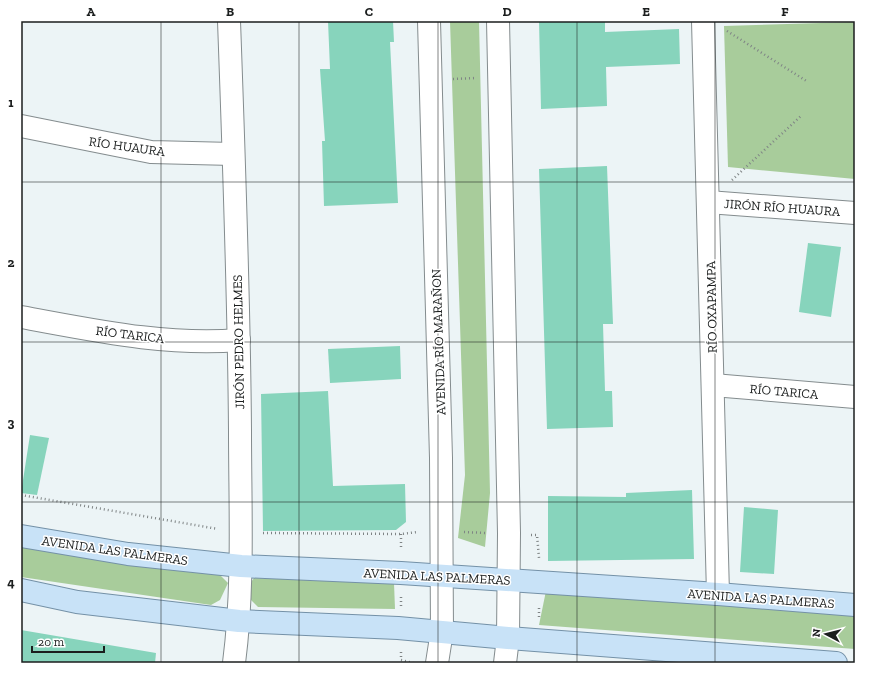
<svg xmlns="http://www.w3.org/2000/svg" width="876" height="684" font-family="'Zilla Slab',serif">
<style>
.green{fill:#a8cc9b}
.building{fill:#87d4bc}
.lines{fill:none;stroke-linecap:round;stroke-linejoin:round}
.minor-casing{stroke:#848c8e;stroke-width:24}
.major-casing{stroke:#7491a7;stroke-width:24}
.path{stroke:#7f8485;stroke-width:2.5;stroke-dasharray:1 3;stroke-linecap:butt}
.minor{stroke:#fff;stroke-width:22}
.major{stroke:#c8e2f7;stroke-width:22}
.grid{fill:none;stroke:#1b1e1e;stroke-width:1;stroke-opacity:0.55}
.labels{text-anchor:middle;stroke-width:3;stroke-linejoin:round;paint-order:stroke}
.street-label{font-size:13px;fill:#1b1e1e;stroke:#fff}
.neatline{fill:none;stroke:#1b1e1e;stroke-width:1.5}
.grid-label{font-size:13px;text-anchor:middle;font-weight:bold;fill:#1b1e1e}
</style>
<rect width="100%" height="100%" fill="#ecf4f6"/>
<!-- green -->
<g class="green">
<path d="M 450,21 L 479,21 L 490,493 L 485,547 L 458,538 L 465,475 Z"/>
<path d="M 855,22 L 855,179 L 728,167 L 724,26 Z"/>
<path d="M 21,544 L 216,571 L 228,583 L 220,600 L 211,605 L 21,577 Z"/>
<path d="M 254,578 L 394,583 L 395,609 L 258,607 L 250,599 L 249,585 Z"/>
<path d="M 547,586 L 855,616 L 855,649 L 539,625 Z"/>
</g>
<!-- building -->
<g class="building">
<path d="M 328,21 L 393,21 L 394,42 L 390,42 L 398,203 L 324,206 L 322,141 L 325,141 L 320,69 L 330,69 Z"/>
<path d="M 539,21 L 605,21 L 605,32 L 679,29 L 680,64 L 606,67 L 607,106 L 541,109 Z"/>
<path d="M 607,166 L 613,324 L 603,324 L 605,391 L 612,391 L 613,427 L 547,429 L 539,169 Z"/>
<path d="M 808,243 L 841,247 L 831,317 L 799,312 Z"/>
<path d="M 400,346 L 401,379 L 330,383 L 328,349 Z"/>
<path d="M 328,391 L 333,486 L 405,484 L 406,522 L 396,530 L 263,531 L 261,394 Z"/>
<path d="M 30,435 L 49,438 L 37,495 L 21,493 Z"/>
<path d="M 692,490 L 694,559 L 548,561 L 548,496 L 626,497 L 626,493 Z"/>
<path d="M 744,507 L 778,510 L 774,574 L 740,572 Z"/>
<path d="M 21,630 L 156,653 L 155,663 L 21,663 Z"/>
</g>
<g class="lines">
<!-- minor casing -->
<g class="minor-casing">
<g id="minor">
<path d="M 229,21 C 234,158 239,294 240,431 C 240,508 244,586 234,663"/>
<path d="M 429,21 L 441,458 L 442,631 L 437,663"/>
<path d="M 498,21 L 509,533 L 508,638 L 505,663"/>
<path d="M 703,21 L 718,594"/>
<path d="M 21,126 L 151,152 L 233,154"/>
<path d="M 708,202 L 855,213"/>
<path d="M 21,317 C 93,330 165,346 239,340"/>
<path d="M 713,385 L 855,397"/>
</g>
</g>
<!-- major casing -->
<g class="major-casing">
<g id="major">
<path d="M 21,536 L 128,554 L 241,566 L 401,573 L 718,594 L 855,605"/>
<path d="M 21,590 L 77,602 L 239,621 L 398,628 L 508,638 L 836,663"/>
</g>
</g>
<!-- path -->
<g class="path">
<path d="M 727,31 L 808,82"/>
<path d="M 453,79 L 476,78"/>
<path d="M 732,180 L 802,115"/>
<path d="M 21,495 L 218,529"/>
<path d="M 464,532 L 485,533"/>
<path d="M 263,533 L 401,534 L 418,532"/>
<path d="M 401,534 L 401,550"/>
<path d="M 531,535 L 537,535 L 539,558"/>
<path d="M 401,606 L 401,595"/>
<path d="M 539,617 L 539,606"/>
<path d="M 401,652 L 401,660 L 413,663"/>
</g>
<!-- minor -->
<use href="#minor" class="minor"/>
<!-- major -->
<use href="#major" class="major"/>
</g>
<!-- grid -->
<path class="grid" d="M 161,21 L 161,663M 299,21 L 299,663M 438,21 L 438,663M 577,21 L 577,663M 715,21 L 715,663M 21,182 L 855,182M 21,342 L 855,342M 21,502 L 855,502"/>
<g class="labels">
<!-- street labels -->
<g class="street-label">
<text transform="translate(127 146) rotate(8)" y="5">RÍO HUAURA</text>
<text transform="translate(782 207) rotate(4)" y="5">JIRÓN RÍO HUAURA</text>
<text transform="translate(711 307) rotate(-91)" y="5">RÍO OXAPAMPA</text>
<text transform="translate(130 334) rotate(7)" y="5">RÍO TARICA</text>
<text transform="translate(238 342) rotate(-91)" y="5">JIRÓN PEDRO HELMES</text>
<text transform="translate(438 342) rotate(-92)" y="5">AVENIDA RÍO MARAÑON</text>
<text transform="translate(784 391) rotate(5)" y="5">RÍO TARICA</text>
<text transform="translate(115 550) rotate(8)" y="5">AVENIDA LAS PALMERAS</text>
<text transform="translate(437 576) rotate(3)" y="5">AVENIDA LAS PALMERAS</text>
<text transform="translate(761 598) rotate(4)" y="5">AVENIDA LAS PALMERAS</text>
</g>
</g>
<!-- border -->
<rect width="876" height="684" fill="none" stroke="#ffffff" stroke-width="44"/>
<!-- north arrow -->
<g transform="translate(826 634) rotate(277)" stroke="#ffffff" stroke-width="3" paint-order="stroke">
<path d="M0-3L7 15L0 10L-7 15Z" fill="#1b1e1e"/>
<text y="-6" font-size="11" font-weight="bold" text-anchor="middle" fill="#1b1e1e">N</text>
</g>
<!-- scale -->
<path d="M32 646v6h72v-6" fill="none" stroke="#1b1e1e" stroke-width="2"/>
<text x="38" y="646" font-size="12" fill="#1b1e1e" stroke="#ffffff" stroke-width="3" paint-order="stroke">20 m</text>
<rect x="22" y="22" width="832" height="640" class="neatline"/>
<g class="grid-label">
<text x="91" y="16">A</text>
<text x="230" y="16">B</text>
<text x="369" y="16">C</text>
<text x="507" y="16">D</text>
<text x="646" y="16">E</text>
<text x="785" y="16">F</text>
<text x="11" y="107">1</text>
<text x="11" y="267">2</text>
<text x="11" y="427">3</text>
<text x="11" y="587">4</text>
</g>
</svg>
